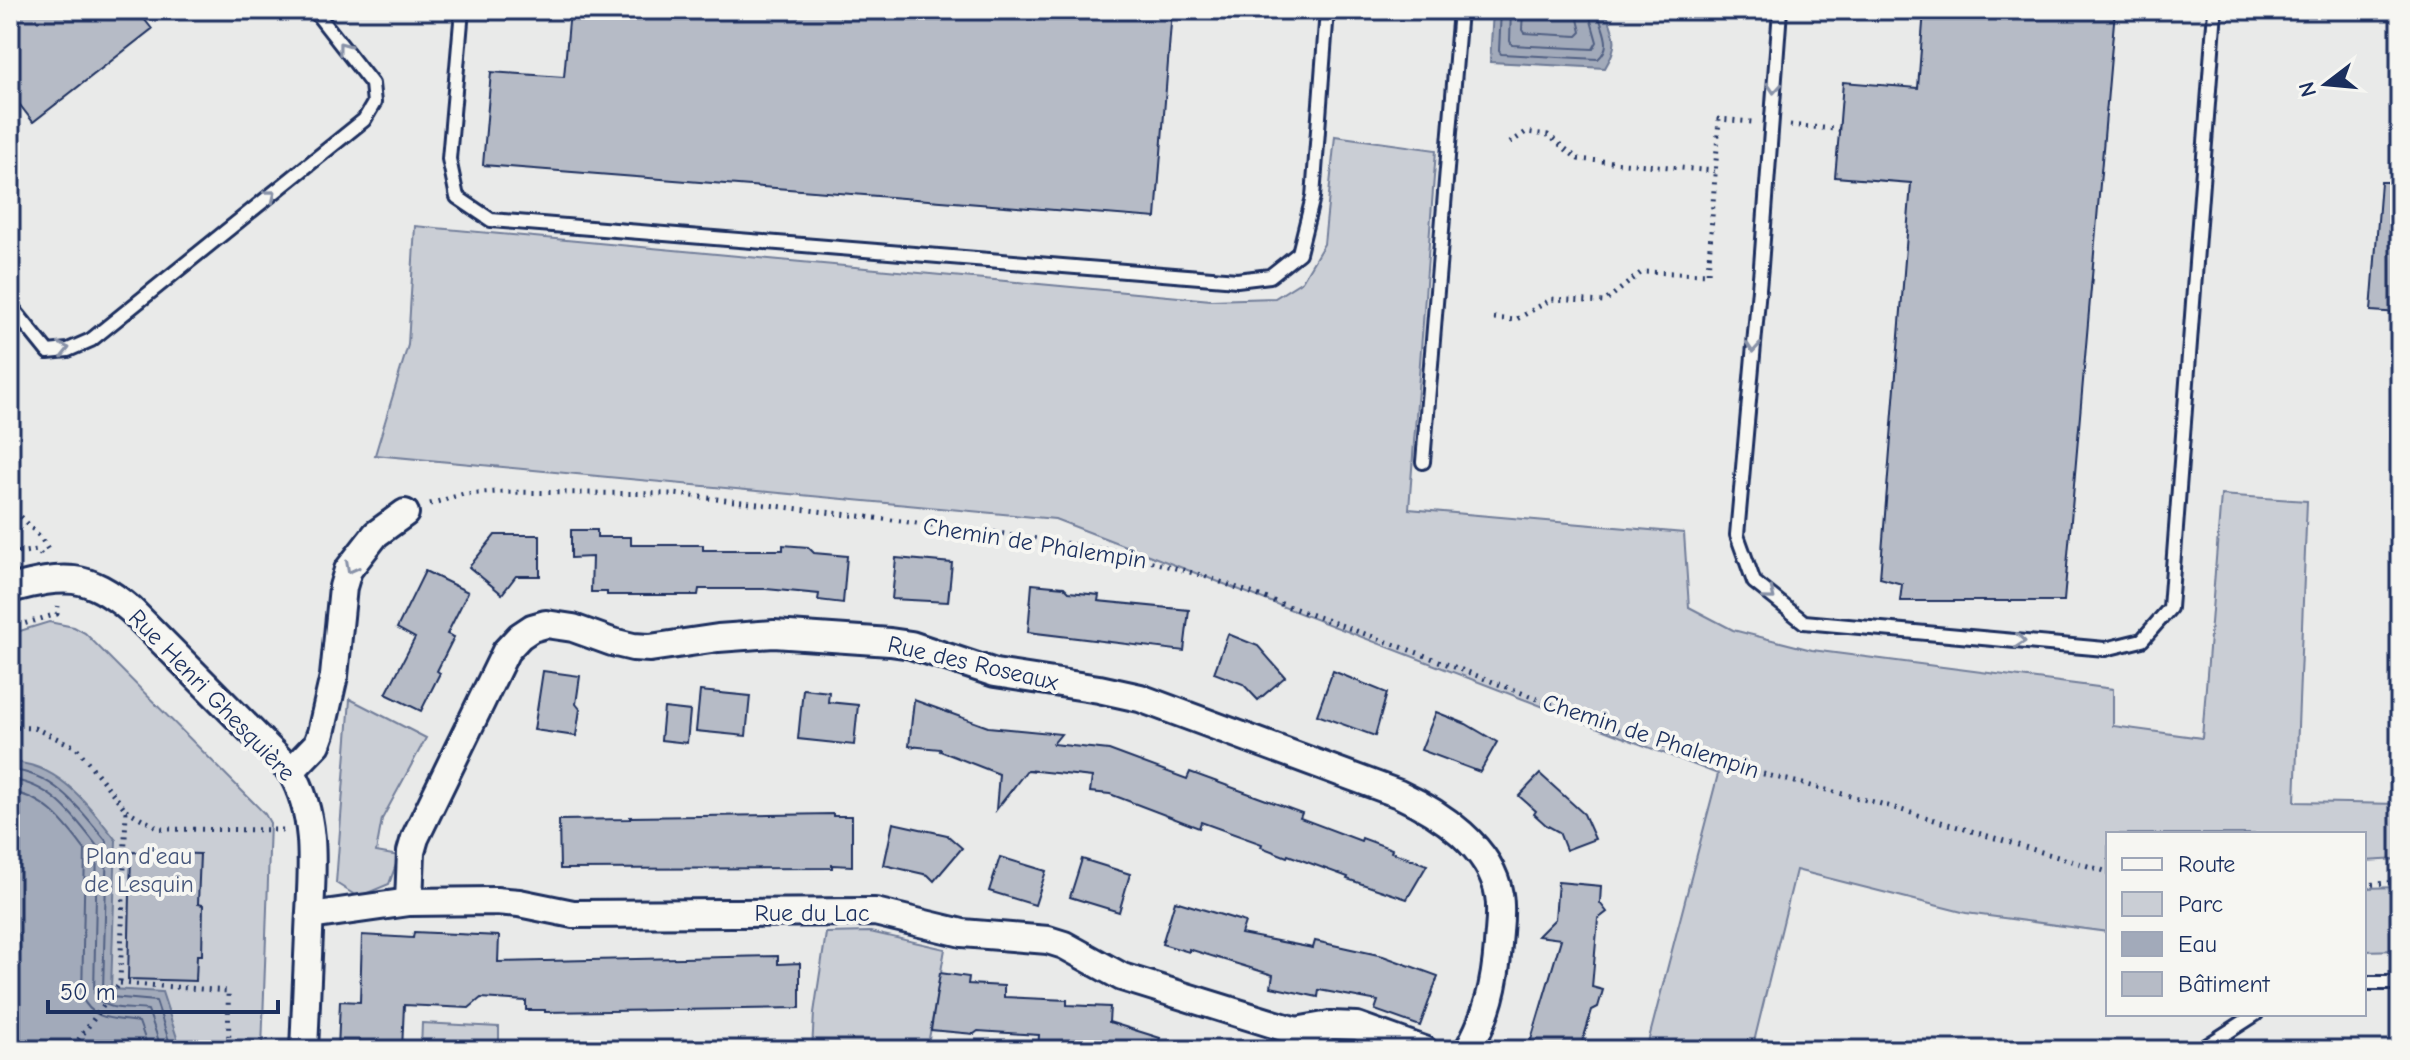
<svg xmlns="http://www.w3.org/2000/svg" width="2410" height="1060" font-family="'Comic Neue',sans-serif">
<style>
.green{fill:#caced5;stroke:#727e9a;stroke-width:2}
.water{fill:#a2aaba;stroke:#6c7995;stroke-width:2}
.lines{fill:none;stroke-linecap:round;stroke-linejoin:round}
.shore{stroke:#516083;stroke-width:2}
.building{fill:#b6bbc6;stroke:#1b2f5e;stroke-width:2}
.service-casing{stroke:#1b2f5e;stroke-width:18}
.minor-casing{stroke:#1b2f5e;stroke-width:32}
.path{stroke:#1b2f5e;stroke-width:5;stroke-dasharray:2 6;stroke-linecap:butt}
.service{stroke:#f6f6f2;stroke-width:12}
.minor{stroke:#f6f6f2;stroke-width:26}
.oneway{stroke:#8892a8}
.labels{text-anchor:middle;stroke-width:8;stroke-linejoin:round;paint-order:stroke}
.street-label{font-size:24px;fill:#1b2f5e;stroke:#f6f6f2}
.park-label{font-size:24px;fill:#47577c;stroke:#f6f6f2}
</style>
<rect width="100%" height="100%" fill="#e9eae9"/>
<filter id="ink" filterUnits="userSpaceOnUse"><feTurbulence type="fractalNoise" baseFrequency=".0125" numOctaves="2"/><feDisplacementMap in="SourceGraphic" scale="16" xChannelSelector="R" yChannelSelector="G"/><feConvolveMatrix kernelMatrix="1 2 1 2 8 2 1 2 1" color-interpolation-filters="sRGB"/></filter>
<g filter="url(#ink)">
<!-- green -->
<g class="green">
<path d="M 1335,136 L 1436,150 L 1409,509 L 1684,533 L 1689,607 L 1733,630 L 1812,650 L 2113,689 L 2113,726 L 2202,738 L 2221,495 L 2307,501 L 2295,802 L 2400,804 L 2400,859 L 2364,861 L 2364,834 L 2108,834 L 2108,932 L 1966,913 L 1796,870 L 1752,1050 L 1646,1050 L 1718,774 L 1055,519 L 375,455 L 408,345 L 415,226 L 1211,300 L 1275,298 L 1302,281 L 1324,244 Z"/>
<path d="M 49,622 L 74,627 L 85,633 L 265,814 L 270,823 L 262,1050 L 10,1050 L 10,634 Z"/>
<path d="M 350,699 L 426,738 L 382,819 L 376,852 L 399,856 L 389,884 L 358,897 L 336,883 Z"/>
<path d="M 2400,887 L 2400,950 L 2364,951 L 2364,888 Z"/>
<path d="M 870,932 L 945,949 L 927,1050 L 812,1050 L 814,1013 L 826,933 Z"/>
<path d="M 422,1023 L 499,1027 L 499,1050 L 421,1050 Z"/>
</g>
<!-- water -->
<g class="water">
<path d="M 1493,10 L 1605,10 C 1615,35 1620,43 1605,68 L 1490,62 Z"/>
<path d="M 10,762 C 59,763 88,805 116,840 L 111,989 L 162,992 L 181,1050 L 10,1050 Z"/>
</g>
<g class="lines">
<!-- shore -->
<g class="shore">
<path d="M 1501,10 L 1499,51 L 1501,54 L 1598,59 C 1615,44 1600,29 1598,10"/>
<path d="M 1511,10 L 1510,41 L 1512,45 L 1593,49 L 1597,42 L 1588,10"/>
<path d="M 1523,10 L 1522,30 L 1524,33 L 1577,36 L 1581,32 L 1576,10"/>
<path d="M 10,770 C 55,773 81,810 107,842 L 103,990 L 111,997 L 156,1001 L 172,1050"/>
<path d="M 10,780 C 50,783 74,816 97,846 L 94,993 C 104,1013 129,1007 148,1010 L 162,1050"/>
<path d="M 10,792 C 45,796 65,824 85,850 L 82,997 C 93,1022 116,1018 139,1022 L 149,1050"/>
</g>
</g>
<!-- building -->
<g class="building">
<path d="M 10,10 L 137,10 L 152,29 L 33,122 L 10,92 Z"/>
<path d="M 570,10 L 1172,10 L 1156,218 L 483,165 L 491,72 L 564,77 Z"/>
<path d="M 1924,10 L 2115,10 L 2064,601 L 1900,601 L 1902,584 L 1880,578 L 1911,183 L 1835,177 L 1839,133 L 1843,82 L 1918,88 Z"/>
<path d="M 2381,182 L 2400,182 L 2400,313 L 2371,311 Z"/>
<path d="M 571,530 L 597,530 L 597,537 L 631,537 L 631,545 L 703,545 L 703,550 L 783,550 L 783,545 L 808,547 L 814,553 L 847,556 L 843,603 L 818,600 L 819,594 L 766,589 L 699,589 L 698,595 L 607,595 L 607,592 L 591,592 L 592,557 L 571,558 Z"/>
<path d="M 495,535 L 540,535 L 540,576 L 516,576 L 502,594 L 469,567 Z"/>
<path d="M 896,558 L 952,563 L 948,602 L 892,599 Z"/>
<path d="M 425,571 L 468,592 L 447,634 L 454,637 L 437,671 L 440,673 L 421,711 L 386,694 L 415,638 L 397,628 Z"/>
<path d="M 1032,584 L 1064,587 L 1069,592 L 1099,595 L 1098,601 L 1189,610 L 1184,651 L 1028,632 Z"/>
<path d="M 1228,634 L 1258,646 L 1285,677 L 1258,700 L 1243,684 L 1214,673 Z"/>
<path d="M 543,671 L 580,676 L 576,704 L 580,709 L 576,736 L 534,730 Z"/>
<path d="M 1333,671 L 1387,693 L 1375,736 L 1317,715 Z"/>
<path d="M 803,689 L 829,692 L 828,702 L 858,705 L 854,745 L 798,739 Z"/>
<path d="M 700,691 L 750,696 L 746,736 L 696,731 Z"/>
<path d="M 914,700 L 988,727 L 1061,734 L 1053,744 L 1109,750 L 1187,779 L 1190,772 L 1302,813 L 1300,818 L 1361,841 L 1362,838 L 1392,849 L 1391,852 L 1427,865 L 1407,899 L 1347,879 L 1348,877 L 1288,855 L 1287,857 L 1261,847 L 1262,844 L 1201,822 L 1199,828 L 1110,794 L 1090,792 L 1092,777 L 1027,770 L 996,810 L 999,774 L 940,751 L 941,749 L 909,746 Z"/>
<path d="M 664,708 L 690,711 L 687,743 L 661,740 Z"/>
<path d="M 1436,712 L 1466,724 L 1497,742 L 1480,772 L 1421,750 Z"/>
<path d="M 1540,774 L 1584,814 L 1595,839 L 1566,850 L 1559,832 L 1546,825 L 1534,814 L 1536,811 L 1519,796 Z"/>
<path d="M 833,814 L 833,816 L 852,816 L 852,866 L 832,865 L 832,868 L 560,869 L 559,820 L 630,819 L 630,817 Z"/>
<path d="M 893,823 L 947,835 L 962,848 L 934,881 L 928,875 L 884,865 Z"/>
<path d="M 131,852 L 200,854 L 198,904 L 203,905 L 202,955 L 197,955 L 196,981 L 128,979 Z"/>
<path d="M 1000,857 L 1046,871 L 1035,905 L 989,891 Z"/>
<path d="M 1082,859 L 1130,874 L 1119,912 L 1070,897 Z"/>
<path d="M 1558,882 L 1601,886 L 1600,903 L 1607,912 L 1598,919 L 1592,987 L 1603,990 L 1598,1007 L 1592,1010 L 1580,1050 L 1528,1050 L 1561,939 L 1538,936 L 1555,919 Z"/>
<path d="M 1175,901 L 1245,922 L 1241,934 L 1313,948 L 1315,941 L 1383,956 L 1438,976 L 1420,1026 L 1375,1010 L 1378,1001 L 1319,990 L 1318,997 L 1271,987 L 1273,975 L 1189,949 L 1189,952 L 1162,944 Z"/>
<path d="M 414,932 L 499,936 L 498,962 L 778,956 L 778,964 L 800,963 L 800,1008 L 545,1012 L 545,1010 L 526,1010 L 526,1001 L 481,998 L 469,1008 L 404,1005 L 402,1050 L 338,1050 L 340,1001 L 360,1002 L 362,935 L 413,938 Z"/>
<path d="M 940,973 L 969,977 L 968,984 L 1004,986 L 1004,997 L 1067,1000 L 1067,1005 L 1110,1007 L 1109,1022 L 1160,1038 L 1158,1045 L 1076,1042 L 1058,1049 L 1038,1050 L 1039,1035 L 978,1031 L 974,1034 L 931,1030 Z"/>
</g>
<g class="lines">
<!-- service casing -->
<g class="service-casing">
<g id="service">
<path d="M 462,10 L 449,159 L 457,197 L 491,220 L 1237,280 L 1270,276 L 1299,253 L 1313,197 L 1327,10"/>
<path d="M 1780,10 L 1761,266 L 1737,535 L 1754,582 L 1804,622 L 2105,649 L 2142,640 L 2170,608 L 2215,10"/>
<path d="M 10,305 L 48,352 L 68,350 L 91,340 L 364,120 L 374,103 L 372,84 L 314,10"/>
<path d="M 1423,462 L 1460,10"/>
<path d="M 2364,983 L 2400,983"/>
<path d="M 2200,1050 L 2256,1014"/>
</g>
</g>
<!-- minor casing -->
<g class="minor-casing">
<g id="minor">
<path d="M 10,589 C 64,575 86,572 131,610 L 291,771 C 320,820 311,878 309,933 C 307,972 306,1011 304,1050"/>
<path d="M 291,771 L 317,744 L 321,733 L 334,676 L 343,587 L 348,570 L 376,534 L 405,513"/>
<path d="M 409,902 L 411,852 L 415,838 L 506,651 L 520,636 L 532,628 L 546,624 L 573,628 L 612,642 L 633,647 L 650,648 L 718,638 L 774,634 L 890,642 L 911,645 L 995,673 L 1099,689 L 1140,698 L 1399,794 C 1440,813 1491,847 1499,895 C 1502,912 1499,928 1498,945 C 1495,985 1488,1014 1468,1050"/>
<path d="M 310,916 L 409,902 L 496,901 L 519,903 L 573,914 L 875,912 L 962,933 L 1048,940 L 1064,945 L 1122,977 L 1296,1031 L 1312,1039 L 1324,1050"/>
<path d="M 1296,1031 L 1330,1025 L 1357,1026 L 1424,1050"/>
</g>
</g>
<!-- path -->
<g class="path">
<path d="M 1790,125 L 1845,130"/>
<path d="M 1510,143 L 1526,132 L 1548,135 L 1578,159 L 1715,171"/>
<path d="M 1494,318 L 1515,320 L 1552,299 L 1604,302 L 1642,272 L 1708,274 L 1719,119 L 1752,122"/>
<path d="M 430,504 L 464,494 L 497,492 L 675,494 L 992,532 L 1109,550 L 1204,576 L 1418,653 L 1623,732 L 1732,766 L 1878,803 L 2108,872"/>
<path d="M 10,505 L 41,538 L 50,553"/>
<path d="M 10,554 L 37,550 L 41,555"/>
<path d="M 10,628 L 57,614 L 58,606"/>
<path d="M 10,727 L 34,728 L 76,747 L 126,810 L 120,983 L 71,1050"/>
<path d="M 126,810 L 160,829 L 284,830"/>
<path d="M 2364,885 L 2400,882"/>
<path d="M 120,983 L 228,991 L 229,1050"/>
</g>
<!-- service -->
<use href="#service" class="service"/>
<!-- minor -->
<use href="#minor" class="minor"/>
</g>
<!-- one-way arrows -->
<defs><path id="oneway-chevron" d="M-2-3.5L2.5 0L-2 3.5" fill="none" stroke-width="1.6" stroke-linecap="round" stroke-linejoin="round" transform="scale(2)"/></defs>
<g class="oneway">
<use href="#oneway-chevron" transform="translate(343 47) rotate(-128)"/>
<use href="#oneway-chevron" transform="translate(1774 88) rotate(94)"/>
<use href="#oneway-chevron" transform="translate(271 195) rotate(-39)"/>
<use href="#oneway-chevron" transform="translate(1753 347) rotate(95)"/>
<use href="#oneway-chevron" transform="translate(64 349) rotate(-13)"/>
<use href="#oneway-chevron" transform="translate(351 568) rotate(118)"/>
<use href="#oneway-chevron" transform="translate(1770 595) rotate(39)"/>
<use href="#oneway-chevron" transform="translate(2020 641) rotate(5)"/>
</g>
</g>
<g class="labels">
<!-- street labels -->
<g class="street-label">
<text transform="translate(1035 543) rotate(9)" y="8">Chemin de Phalempin</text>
<text transform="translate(973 663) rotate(13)" y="8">Rue des Roseaux</text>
<text transform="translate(212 695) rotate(46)" y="8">Rue Henri Ghesquière</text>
<text transform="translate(1651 736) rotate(18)" y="8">Chemin de Phalempin</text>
<text x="812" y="921">Rue du Lac</text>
</g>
<!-- park labels -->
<g class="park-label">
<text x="139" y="864">Plan d'eau<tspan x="139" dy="28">de Lesquin</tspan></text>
</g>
</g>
<!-- margin -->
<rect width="2410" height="1060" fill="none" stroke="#f6f6f2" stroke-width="40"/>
<rect x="20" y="20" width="2370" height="1020" fill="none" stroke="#1b2f5e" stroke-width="3" filter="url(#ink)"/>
<!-- legend -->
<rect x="2106" y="832" width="260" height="184" fill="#f6f6f2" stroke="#9ea6b7" stroke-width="2"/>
<rect x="2122" y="858" width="40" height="12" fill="#f6f6f2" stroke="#9ea6b7" stroke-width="2"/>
<text x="2178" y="872" font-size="24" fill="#1b2f5e">Route</text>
<rect x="2122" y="892" width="40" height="24" fill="#caced5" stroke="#9ea6b7" stroke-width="2"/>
<text x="2178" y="912" font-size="24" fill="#1b2f5e">Parc</text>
<rect x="2122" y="932" width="40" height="24" fill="#a2aaba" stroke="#9ea6b7" stroke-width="2"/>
<text x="2178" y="952" font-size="24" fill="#1b2f5e">Eau</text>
<rect x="2122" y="972" width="40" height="24" fill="#b6bbc6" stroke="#9ea6b7" stroke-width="2"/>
<text x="2178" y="992" font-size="24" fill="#1b2f5e">Bâtiment</text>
<!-- north arrow -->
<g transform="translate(2326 84) rotate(254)" stroke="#f6f6f2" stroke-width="6" paint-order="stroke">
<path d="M0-6L14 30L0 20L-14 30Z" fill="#1b2f5e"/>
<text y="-12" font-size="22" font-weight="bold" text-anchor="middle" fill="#1b2f5e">N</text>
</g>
<!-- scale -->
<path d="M48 1000v12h230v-12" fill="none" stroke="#1b2f5e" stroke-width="4"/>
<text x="60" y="1000" font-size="24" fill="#1b2f5e" stroke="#f6f6f2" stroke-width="6" paint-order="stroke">50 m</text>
</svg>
